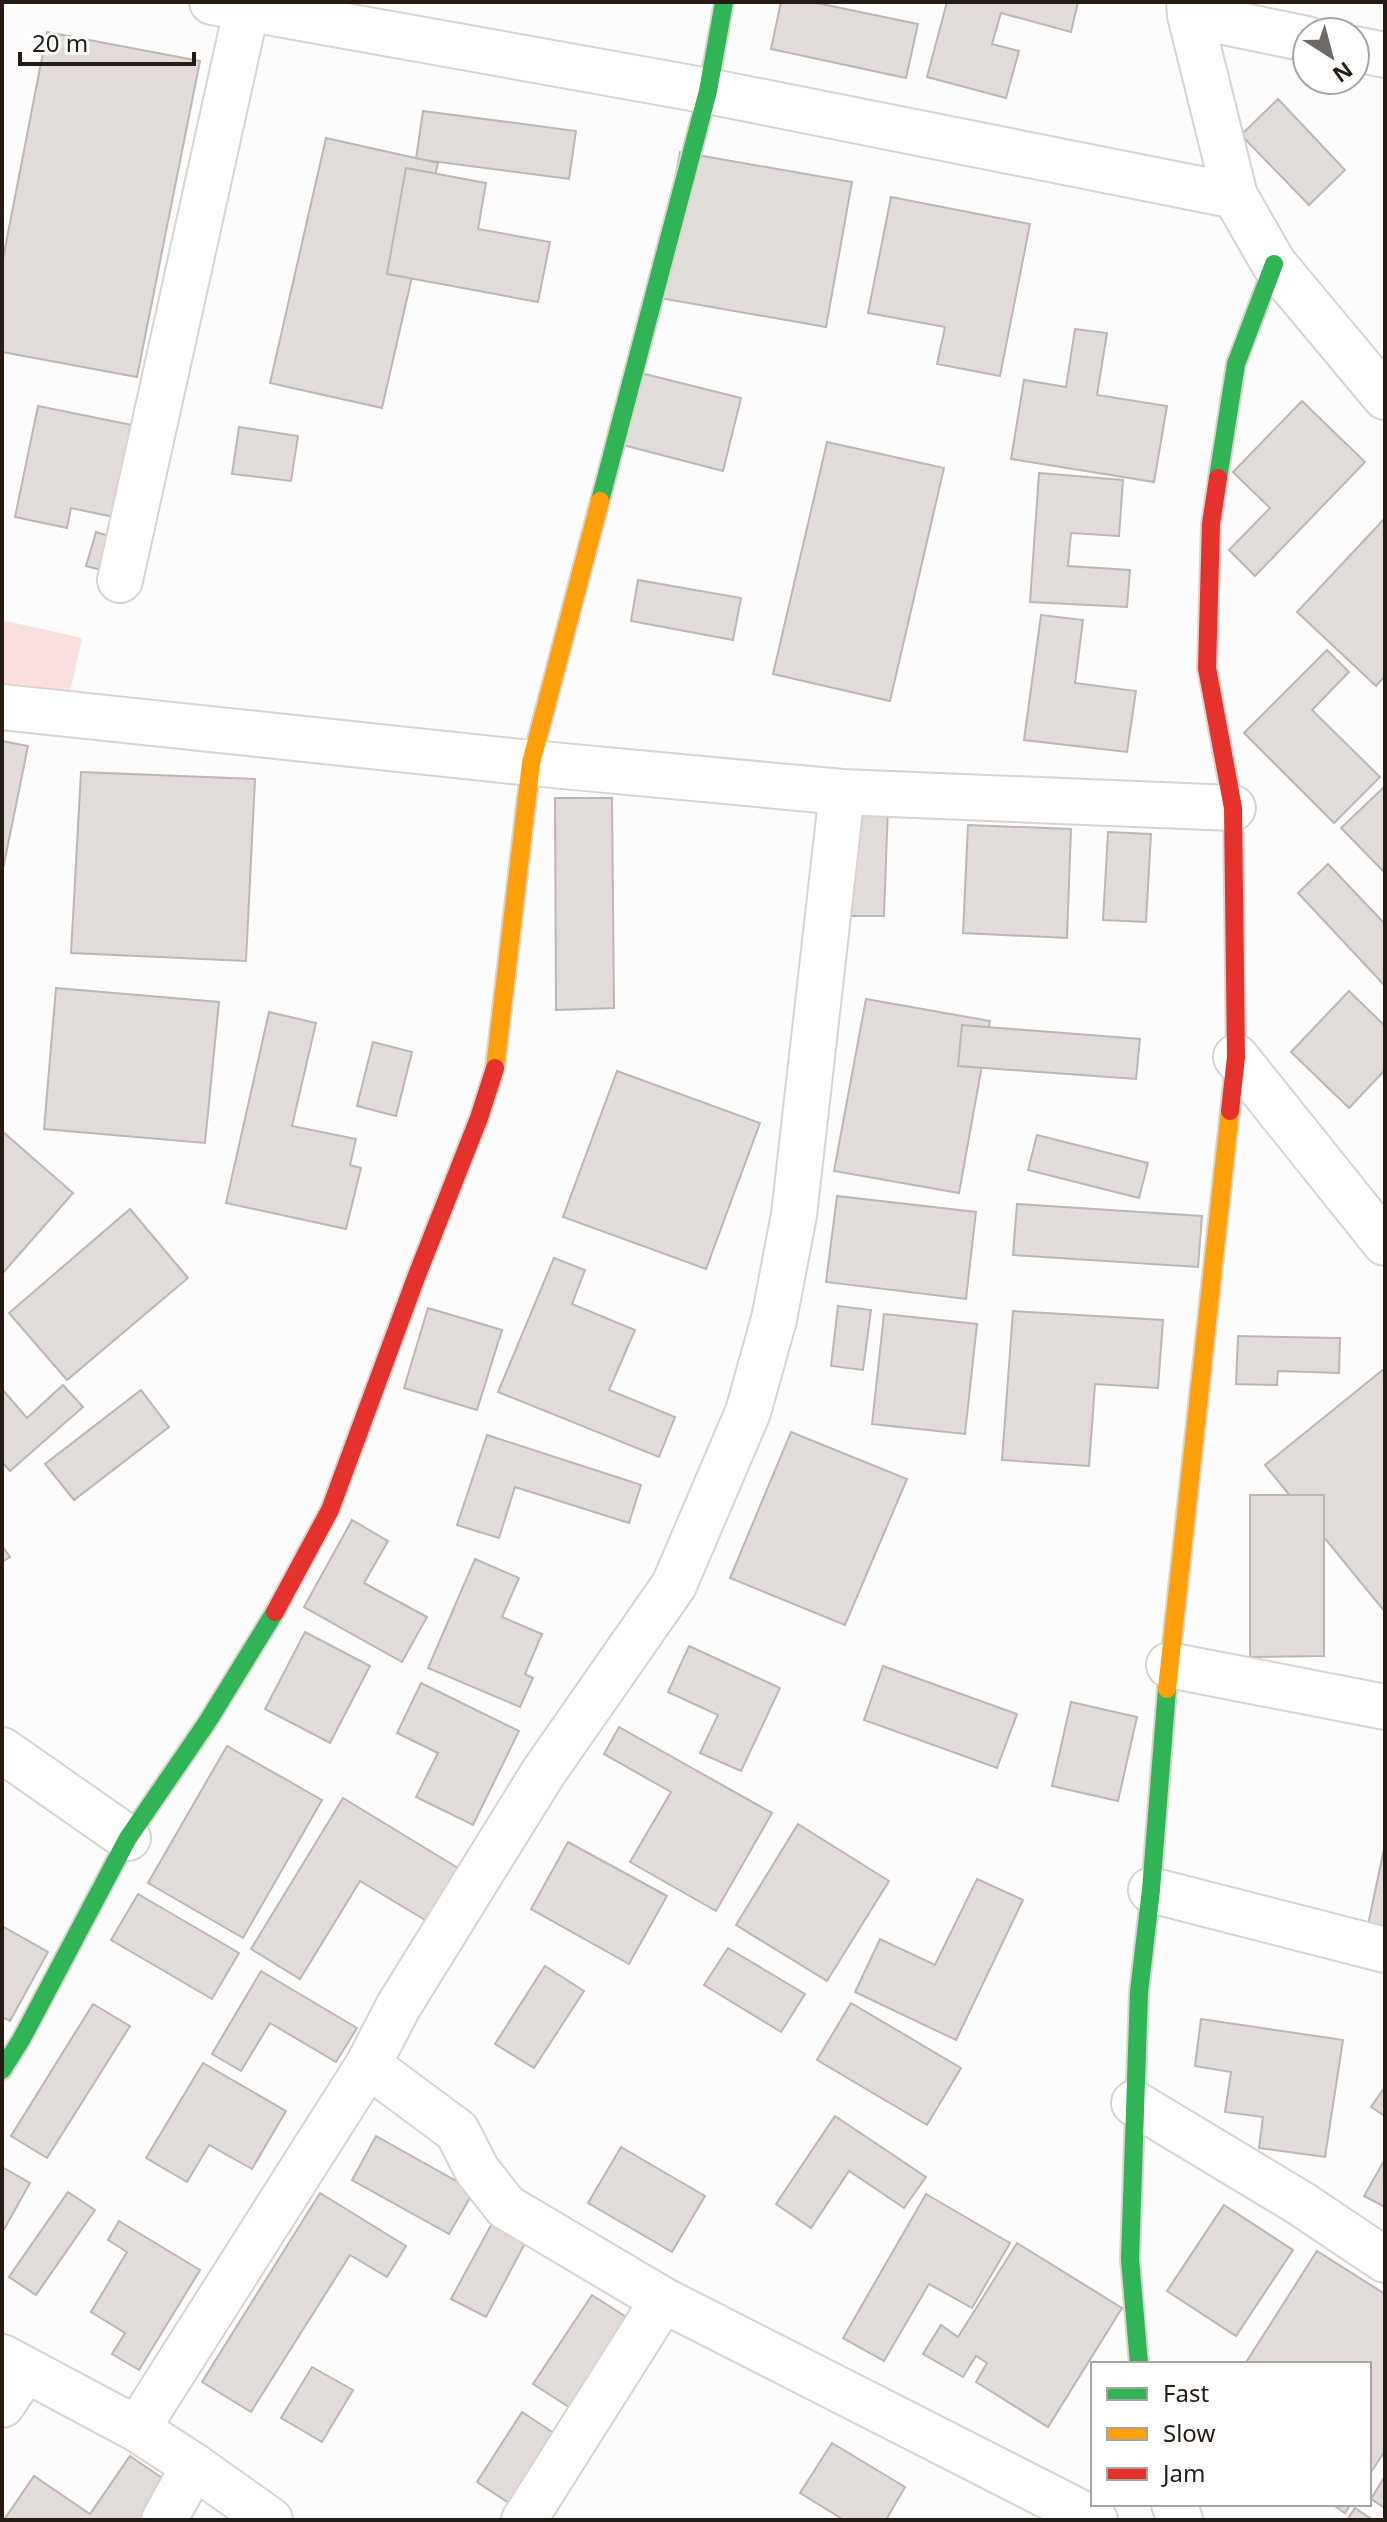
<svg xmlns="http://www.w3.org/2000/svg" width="1387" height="2522" font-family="'Noto Sans',sans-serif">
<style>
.green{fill:#fbe0e1}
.building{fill:#e1dbd9;stroke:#bcb7b5;stroke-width:2}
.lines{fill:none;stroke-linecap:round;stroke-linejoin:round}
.street-casing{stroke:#d8d4d0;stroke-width:48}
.fast-casing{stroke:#d8d4d0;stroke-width:22}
.slow-casing{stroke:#d8d4d0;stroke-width:22}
.jam-casing{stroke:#d8d4d0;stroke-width:22}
.street{stroke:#fff;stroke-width:44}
.fast{stroke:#30b455;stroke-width:18}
.slow{stroke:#ff9f0a;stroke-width:18}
.jam{stroke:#e5322d;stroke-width:18}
</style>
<rect width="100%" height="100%" fill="#fcfcfc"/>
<!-- green -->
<path class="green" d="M 2,620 L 82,638 L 68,701 L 2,695 Z"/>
<!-- building -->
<g class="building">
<path d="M 781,2 L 812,2 L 918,24 L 906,78 L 771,49 Z"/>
<path d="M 947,2 L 1078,2 L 1071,32 L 1001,13 L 992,44 L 1019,51 L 1006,98 L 927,77 Z"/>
<path d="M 47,32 L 200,61 L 137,377 L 2,352 L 2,264 Z"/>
<path d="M 1278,99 L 1345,170 L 1309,205 L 1241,135 Z"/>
<path d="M 423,111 L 576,131 L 569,179 L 416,159 Z"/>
<path d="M 326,138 L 438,163 L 382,408 L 270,383 Z"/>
<path d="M 680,152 L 852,182 L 826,327 L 654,297 Z"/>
<path d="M 406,168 L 486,183 L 478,229 L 550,242 L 538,302 L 387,274 Z"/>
<path d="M 891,197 L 1030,224 L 1000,376 L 937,364 L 945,327 L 868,313 Z"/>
<path d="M 1075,329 L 1107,333 L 1097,395 L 1167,406 L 1154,482 L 1011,459 L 1024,380 L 1066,387 Z"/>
<path d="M 641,373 L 741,398 L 723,471 L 623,445 Z"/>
<path d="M 1302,401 L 1365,462 L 1255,576 L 1229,550 L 1270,508 L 1233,472 Z"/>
<path d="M 38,406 L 142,427 L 123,519 L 71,508 L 67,528 L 15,517 Z"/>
<path d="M 239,427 L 298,436 L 291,481 L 232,474 Z"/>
<path d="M 827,442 L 944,468 L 890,701 L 773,674 Z"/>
<path d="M 1039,473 L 1123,480 L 1119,536 L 1071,533 L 1068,566 L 1130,570 L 1127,607 L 1030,602 Z"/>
<path d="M 1385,518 L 1385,676 L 1376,686 L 1297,612 Z"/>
<path d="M 96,532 L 122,540 L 112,573 L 86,566 Z"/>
<path d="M 638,580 L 741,598 L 733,640 L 631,621 Z"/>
<path d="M 1041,615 L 1083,620 L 1075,683 L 1136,691 L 1127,752 L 1024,740 Z"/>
<path d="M 1327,650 L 1349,672 L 1312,710 L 1380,777 L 1334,823 L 1244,733 Z"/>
<path d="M 2,741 L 28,746 L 3,869 L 2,868 Z"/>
<path d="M 81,772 L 255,779 L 246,961 L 71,953 Z"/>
<path d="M 1385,786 L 1385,873 L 1341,828 Z"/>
<path d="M 555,798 L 612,798 L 614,1008 L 556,1010 Z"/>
<path d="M 852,805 L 888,806 L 884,916 L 848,916 Z"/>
<path d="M 968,825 L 1071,829 L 1067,938 L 963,933 Z"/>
<path d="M 1108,832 L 1151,834 L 1146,922 L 1103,920 Z"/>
<path d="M 1328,864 L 1385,924 L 1385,986 L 1298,893 Z"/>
<path d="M 56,988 L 219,1002 L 205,1143 L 44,1129 Z"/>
<path d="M 1349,991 L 1385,1026 L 1385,1070 L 1349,1108 L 1291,1052 Z"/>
<path d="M 866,999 L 990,1021 L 959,1193 L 834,1171 Z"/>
<path d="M 269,1012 L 316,1023 L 292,1126 L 356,1139 L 350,1165 L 361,1168 L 346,1229 L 226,1203 Z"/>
<path d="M 962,1025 L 1140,1039 L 1136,1079 L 958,1066 Z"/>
<path d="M 373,1042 L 412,1052 L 396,1116 L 357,1106 Z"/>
<path d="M 617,1071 L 760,1123 L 706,1269 L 563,1217 Z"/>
<path d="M 2,1131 L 73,1193 L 2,1274 Z"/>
<path d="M 1037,1135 L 1148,1163 L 1139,1198 L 1028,1170 Z"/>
<path d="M 837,1196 L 976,1212 L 966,1299 L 826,1282 Z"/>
<path d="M 1017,1204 L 1202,1216 L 1198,1267 L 1013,1255 Z"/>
<path d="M 130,1209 L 188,1278 L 67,1380 L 9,1313 Z"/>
<path d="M 554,1258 L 585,1270 L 572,1304 L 635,1330 L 609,1390 L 675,1417 L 659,1457 L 498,1392 Z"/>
<path d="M 838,1306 L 871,1310 L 863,1370 L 831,1366 Z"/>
<path d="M 428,1308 L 502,1330 L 477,1410 L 404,1388 Z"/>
<path d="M 1013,1311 L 1163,1320 L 1158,1388 L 1095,1384 L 1089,1466 L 1002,1460 Z"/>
<path d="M 884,1314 L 977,1324 L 965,1434 L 872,1424 Z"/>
<path d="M 1238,1336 L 1340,1338 L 1339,1373 L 1278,1371 L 1277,1385 L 1236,1384 Z"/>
<path d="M 1385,1368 L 1385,1612 L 1265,1465 Z"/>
<path d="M 63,1385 L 83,1407 L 10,1471 L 2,1462 L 2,1389 L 27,1418 Z"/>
<path d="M 141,1390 L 169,1427 L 74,1500 L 45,1464 Z"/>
<path d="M 791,1432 L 907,1479 L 845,1625 L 730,1578 Z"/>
<path d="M 487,1435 L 641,1485 L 629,1523 L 515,1487 L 499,1538 L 457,1525 Z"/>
<path d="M 1250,1495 L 1324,1495 L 1324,1656 L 1250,1657 Z"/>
<path d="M 352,1520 L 388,1541 L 364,1583 L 427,1617 L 402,1662 L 304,1607 Z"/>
<path d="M 2,1546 L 10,1557 L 2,1562 Z"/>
<path d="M 475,1559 L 519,1578 L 502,1617 L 542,1634 L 525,1674 L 533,1678 L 520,1707 L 428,1668 Z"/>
<path d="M 305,1632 L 370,1666 L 330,1743 L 265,1709 Z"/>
<path d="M 689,1646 L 780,1688 L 741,1771 L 700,1753 L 718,1715 L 668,1692 Z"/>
<path d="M 883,1666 L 1017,1714 L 997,1768 L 864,1720 Z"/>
<path d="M 421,1683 L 519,1731 L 473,1825 L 416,1797 L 438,1753 L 397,1733 Z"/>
<path d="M 1071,1702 L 1137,1717 L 1118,1801 L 1052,1786 Z"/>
<path d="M 619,1727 L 772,1813 L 716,1911 L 630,1862 L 671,1792 L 604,1754 Z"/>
<path d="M 227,1746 L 322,1800 L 243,1938 L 148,1883 Z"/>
<path d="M 343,1798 L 463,1871 L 430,1923 L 360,1881 L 300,1979 L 251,1949 Z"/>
<path d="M 798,1824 L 889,1881 L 827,1981 L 736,1925 Z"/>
<path d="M 568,1842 L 667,1896 L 629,1964 L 531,1909 Z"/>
<path d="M 1385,1844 L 1385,1929 L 1368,1925 Z"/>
<path d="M 977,1879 L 1023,1900 L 956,2040 L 855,1992 L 880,1939 L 935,1965 Z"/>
<path d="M 138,1894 L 239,1953 L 212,1999 L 111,1940 Z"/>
<path d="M 2,1926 L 48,1952 L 10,2021 L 2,2017 Z"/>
<path d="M 728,1948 L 805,1994 L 781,2032 L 704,1985 Z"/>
<path d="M 545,1966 L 584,1991 L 534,2068 L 495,2044 Z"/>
<path d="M 261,1971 L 357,2028 L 336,2062 L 270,2023 L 241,2071 L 212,2054 Z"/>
<path d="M 851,2003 L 961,2068 L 927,2125 L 817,2060 Z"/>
<path d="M 93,2004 L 130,2026 L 47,2158 L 11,2136 Z"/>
<path d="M 1201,2019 L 1343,2040 L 1325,2157 L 1259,2148 L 1263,2117 L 1225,2112 L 1231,2072 L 1195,2066 Z"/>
<path d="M 203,2063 L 286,2111 L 252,2169 L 209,2145 L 187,2182 L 146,2158 Z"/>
<path d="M 1385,2087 L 1385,2116 L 1371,2107 Z"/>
<path d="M 835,2116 L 926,2177 L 904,2208 L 849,2171 L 811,2228 L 776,2204 Z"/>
<path d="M 376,2136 L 474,2191 L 449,2234 L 352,2180 Z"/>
<path d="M 621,2147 L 705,2196 L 672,2252 L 588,2203 Z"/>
<path d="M 1385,2159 L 1385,2207 L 1364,2196 Z"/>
<path d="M 2,2167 L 30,2183 L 2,2233 Z"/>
<path d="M 68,2192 L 95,2210 L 36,2295 L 9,2277 Z"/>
<path d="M 320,2193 L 406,2246 L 387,2277 L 350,2255 L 251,2412 L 202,2382 Z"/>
<path d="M 926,2194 L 1010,2243 L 972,2308 L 929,2284 L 884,2361 L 843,2338 Z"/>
<path d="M 1224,2205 L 1293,2250 L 1236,2336 L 1167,2291 Z"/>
<path d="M 497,2214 L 531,2232 L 486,2317 L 451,2299 Z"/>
<path d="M 119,2221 L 200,2270 L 139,2370 L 112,2354 L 125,2333 L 91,2312 L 127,2252 L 108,2240 Z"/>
<path d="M 1017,2243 L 1122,2308 L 1048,2427 L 976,2382 L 987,2363 L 976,2356 L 963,2377 L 923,2354 L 941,2325 L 958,2337 Z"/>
<path d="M 1317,2251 L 1385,2294 L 1385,2451 L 1369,2475 L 1369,2364 L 1245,2364 Z"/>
<path d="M 592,2295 L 634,2322 L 575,2411 L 533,2384 Z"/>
<path d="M 312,2367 L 353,2390 L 322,2442 L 281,2418 Z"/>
<path d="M 522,2412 L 563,2439 L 518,2509 L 477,2482 Z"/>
<path d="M 832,2443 L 905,2487 L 886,2520 L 844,2520 L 800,2493 Z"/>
<path d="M 130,2456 L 168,2482 L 143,2520 L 4,2520 L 34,2476 L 90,2514 Z"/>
<path d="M 1385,2476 L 1385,2508 L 1371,2499 Z"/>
<path d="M 1332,2504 L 1351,2504 L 1345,2513 Z"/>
<path d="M 1355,2508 L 1373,2520 L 1347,2520 Z"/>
</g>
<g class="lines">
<!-- street casing -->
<g class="street-casing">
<g id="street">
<path d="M 212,2 L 708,91 L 1235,196"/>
<path d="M 1189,2 L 1190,15 L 1235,196 L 1274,264 L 1385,397"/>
<path d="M 1190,15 L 1307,39"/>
<path d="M 1355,49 L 1385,55"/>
<path d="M 120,580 L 248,2"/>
<path d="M 2,707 L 531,763 L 842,792 L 1233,808"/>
<path d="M 1236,1057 L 1385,1243"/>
<path d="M 1169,1665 L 1385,1707"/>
<path d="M 2,1750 L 128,1838"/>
<path d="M 1151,1890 L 1385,1950"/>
<path d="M 368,2065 L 457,2131 L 477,2170 L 506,2207 L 663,2300 L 1095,2520"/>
<path d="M 1134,2103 L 1300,2203 L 1385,2260"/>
<path d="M 2,2357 L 137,2429 L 194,2466 L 270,2520"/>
<path d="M 2,2405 L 25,2371"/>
<path d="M 137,2429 L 368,2065 L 398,2007 L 543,1773 L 674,1585 L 748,1412 L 774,1319 L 794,1215 L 842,792"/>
<path d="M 1174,2504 L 1180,2520"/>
<path d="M 164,2520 L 194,2466"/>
<path d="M 524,2520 L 663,2300"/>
</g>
</g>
<!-- fast casing -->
<g class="fast-casing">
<g id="fast">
<path d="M 1218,478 L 1236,364 L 1274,264"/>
<path d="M 600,501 L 708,91 L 724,2"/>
<path d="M 2,2070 L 21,2040 L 128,1838 L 208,1721 L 275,1612"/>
<path d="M 1139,2364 L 1130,2259 L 1139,1992 L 1151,1890 L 1167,1689"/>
</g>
</g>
<!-- slow casing -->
<g class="slow-casing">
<g id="slow">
<path d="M 495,1068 L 531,763 L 600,501"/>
<path d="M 1167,1689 L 1230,1111"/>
</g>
</g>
<!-- jam casing -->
<g class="jam-casing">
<g id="jam">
<path d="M 1218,478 L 1211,524 L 1207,668 L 1233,808 L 1236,1057 L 1230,1111"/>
<path d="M 275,1612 L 330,1510 L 417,1275 L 479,1118 L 495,1068"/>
</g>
</g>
<!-- street -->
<use href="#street" class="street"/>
<!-- fast -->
<use href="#fast" class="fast"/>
<!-- slow -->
<use href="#slow" class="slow"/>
<!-- jam -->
<use href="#jam" class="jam"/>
</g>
<!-- border -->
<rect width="1387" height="2522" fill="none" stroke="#241c15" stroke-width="8"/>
<!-- legend -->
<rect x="1091" y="2362" width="280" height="144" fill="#ffffff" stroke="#a7a4a1" stroke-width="2"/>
<rect x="1107" y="2388" width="40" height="12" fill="#30b455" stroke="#a7a4a1" stroke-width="2"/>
<text x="1163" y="2402" font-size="24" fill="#241c15">Fast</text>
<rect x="1107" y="2428" width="40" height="12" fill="#ff9f0a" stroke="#a7a4a1" stroke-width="2"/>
<text x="1163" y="2442" font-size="24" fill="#241c15">Slow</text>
<rect x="1107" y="2468" width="40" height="12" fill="#e5322d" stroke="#a7a4a1" stroke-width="2"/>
<text x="1163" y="2482" font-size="24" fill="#241c15">Jam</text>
<!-- north arrow -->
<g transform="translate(1331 56) rotate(144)"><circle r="38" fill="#ffffff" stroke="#a7a4a1" stroke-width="2"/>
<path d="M0-6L14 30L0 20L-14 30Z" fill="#706a66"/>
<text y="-12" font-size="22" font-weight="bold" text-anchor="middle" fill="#241c15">N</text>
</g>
<!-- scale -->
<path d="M20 52v12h174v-12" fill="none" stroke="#241c15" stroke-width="4"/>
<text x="32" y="52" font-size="24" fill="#241c15" stroke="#ffffff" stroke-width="6" paint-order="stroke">20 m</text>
</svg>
